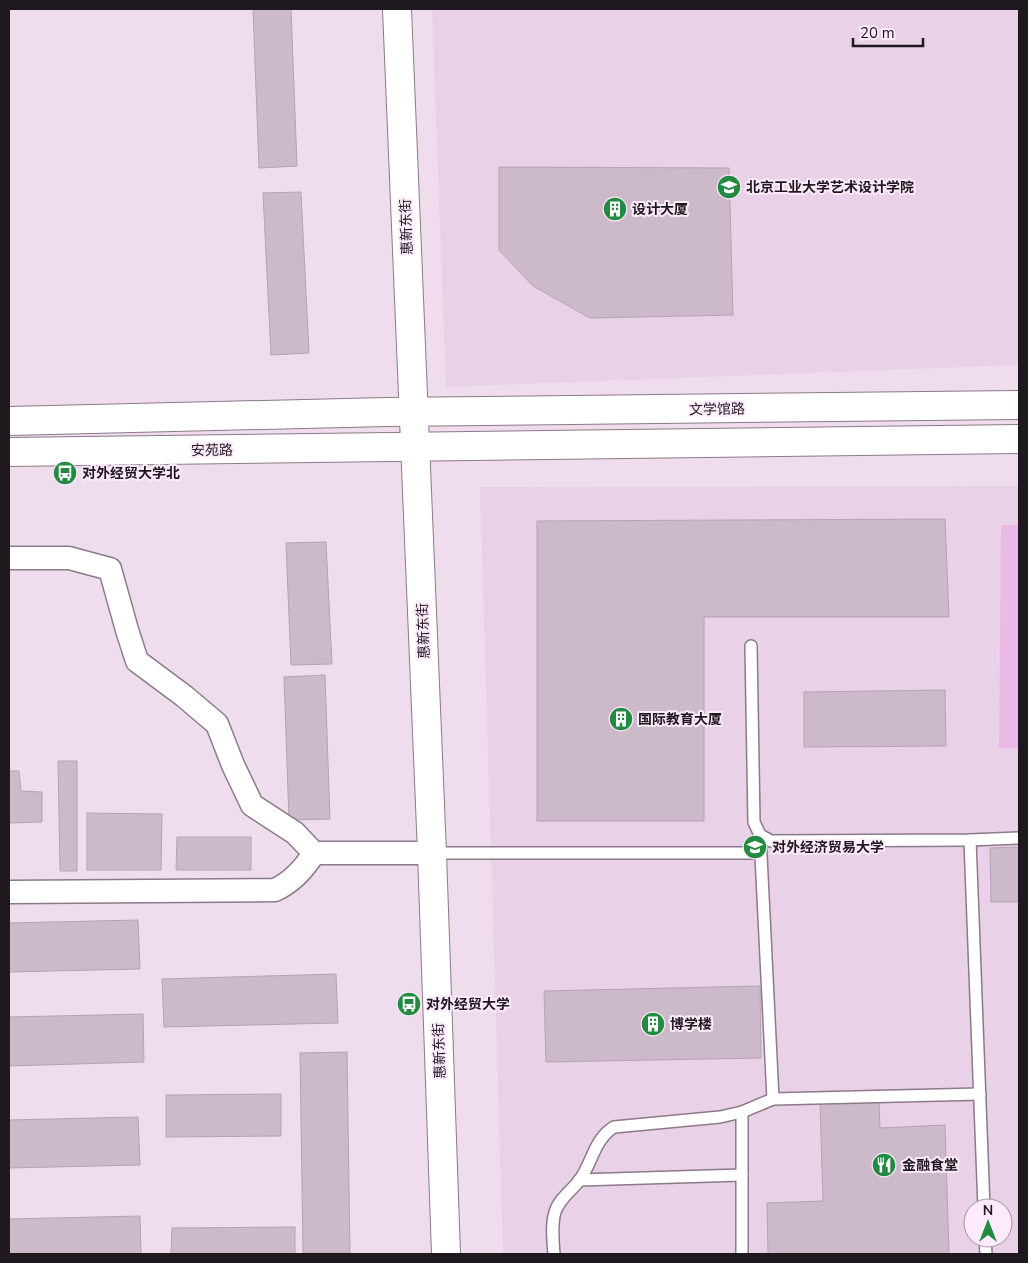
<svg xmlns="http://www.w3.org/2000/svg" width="1028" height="1263" font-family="'Nunito Sans','Noto Sans SC',sans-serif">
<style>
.built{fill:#e9d1e7;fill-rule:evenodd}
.green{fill:#e9bae5}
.building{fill:#ccbaca;stroke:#b5a3b3}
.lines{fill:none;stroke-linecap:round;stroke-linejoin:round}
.service-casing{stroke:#8b7a89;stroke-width:14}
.minor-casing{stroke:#8b7a89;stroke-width:25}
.tertiary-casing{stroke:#8b7a89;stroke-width:30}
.secondary-casing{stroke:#8b7a89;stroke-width:30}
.service{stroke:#fff;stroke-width:11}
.minor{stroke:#fff;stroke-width:22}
.tertiary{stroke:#fff;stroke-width:28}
.secondary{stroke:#fff;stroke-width:28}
.labels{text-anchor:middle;stroke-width:4;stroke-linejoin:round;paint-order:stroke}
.poi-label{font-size:14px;font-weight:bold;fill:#1f181e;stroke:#fdeafb;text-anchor:start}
.street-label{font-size:14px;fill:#1f181e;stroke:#fdeafb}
</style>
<rect width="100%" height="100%" fill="#efddee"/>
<!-- built -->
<g class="built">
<path d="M 432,9 L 1019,9 L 1019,365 L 446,387 Z"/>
<path d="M 1019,486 L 1019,1254 L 503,1254 L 480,487 ZM 973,1208 L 1003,1208 L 1003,1238 L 973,1238 Z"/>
</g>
<!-- green -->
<path class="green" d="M 1001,525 L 1019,525 L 1019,748 L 999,748 Z"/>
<!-- building -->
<g class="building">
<path d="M 253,9 L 291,9 L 297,166 L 259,168 Z"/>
<path d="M 499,167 L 729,168 L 733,315 L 590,318 L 533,286 L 499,250 Z"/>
<path d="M 301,192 L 309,353 L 271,355 L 263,193 Z"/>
<path d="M 945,519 L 949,617 L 704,617 L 704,821 L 537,821 L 537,521 Z"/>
<path d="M 326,542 L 332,664 L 291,665 L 286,543 Z"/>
<path d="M 325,675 L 330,819 L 289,820 L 284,677 Z"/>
<path d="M 945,690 L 946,746 L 804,747 L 804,692 Z"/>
<path d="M 58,761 L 77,761 L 77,871 L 60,871 Z"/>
<path d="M 9,771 L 19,771 L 21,791 L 42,792 L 42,822 L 9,823 Z"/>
<path d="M 87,813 L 162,814 L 161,870 L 87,870 Z"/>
<path d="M 177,837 L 251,837 L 251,870 L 176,870 Z"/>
<path d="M 1019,847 L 1019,902 L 991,902 L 990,848 Z"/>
<path d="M 138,920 L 140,969 L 9,972 L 9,923 Z"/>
<path d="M 336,974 L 338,1023 L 164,1027 L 162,979 Z"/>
<path d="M 760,986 L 761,1058 L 546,1062 L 544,991 Z"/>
<path d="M 143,1014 L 144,1062 L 9,1066 L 9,1017 Z"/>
<path d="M 347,1052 L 350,1253 L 303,1253 L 300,1053 Z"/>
<path d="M 281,1094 L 281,1136 L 166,1137 L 166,1095 Z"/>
<path d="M 879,1101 L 880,1128 L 945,1125 L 949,1254 L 768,1254 L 767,1203 L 823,1201 L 820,1103 Z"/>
<path d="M 138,1117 L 140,1165 L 9,1168 L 9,1120 Z"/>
<path d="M 140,1216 L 141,1254 L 9,1254 L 9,1219 Z"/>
<path d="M 295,1227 L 295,1254 L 171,1254 L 172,1228 Z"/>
</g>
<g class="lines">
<!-- service casing -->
<g class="service-casing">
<g id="service">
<path d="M 751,646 L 754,822 L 760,835 L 771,841 L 970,840 L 1019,838"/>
<path d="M 760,835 L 773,1099"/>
<path d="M 970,840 L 984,1208"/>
<path d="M 432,853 L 760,853"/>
<path d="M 742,1112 L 742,1254"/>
<path d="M 579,1180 L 742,1175"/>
<path d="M 985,1238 L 986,1254"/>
<path d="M 554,1254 C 553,1241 551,1225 555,1212 C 559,1199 571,1191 579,1181 C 592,1164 594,1139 614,1127 L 720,1117 L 742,1112 L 773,1099 L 980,1094"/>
</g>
</g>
<!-- minor casing -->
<g class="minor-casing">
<g id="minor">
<path d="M 9,558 L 69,558 L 110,569 L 127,630 L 137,661 L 184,696 L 217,724 L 233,765 L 252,805 L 295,833 L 314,853"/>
<path d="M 9,892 L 275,890 C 292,882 304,869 314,853 L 432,853"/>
</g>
</g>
<!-- tertiary casing -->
<g class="tertiary-casing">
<path id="tertiary" d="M 397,9 L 432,853 L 446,1254"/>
</g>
<!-- secondary casing -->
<g class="secondary-casing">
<g id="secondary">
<path d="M 9,421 L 386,412 L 1019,405"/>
<path d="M 9,452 L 1019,439"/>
</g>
</g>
<!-- service -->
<use href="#service" class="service"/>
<!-- minor -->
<use href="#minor" class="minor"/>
<!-- tertiary -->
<use href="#tertiary" class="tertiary"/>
<!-- secondary -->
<use href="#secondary" class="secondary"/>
</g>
<!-- icons -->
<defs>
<g id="university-disc" transform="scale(1.25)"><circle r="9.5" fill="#238b41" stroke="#fdeafb"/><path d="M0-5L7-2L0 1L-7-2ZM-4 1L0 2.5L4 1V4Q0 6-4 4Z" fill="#fff"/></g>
<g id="building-disc" transform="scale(1.25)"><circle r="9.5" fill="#238b41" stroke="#fdeafb"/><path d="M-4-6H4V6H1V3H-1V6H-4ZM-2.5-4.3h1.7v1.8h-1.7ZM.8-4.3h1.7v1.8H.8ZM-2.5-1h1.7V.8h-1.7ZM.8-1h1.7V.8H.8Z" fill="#fff"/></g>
<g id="bus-disc" transform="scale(1.25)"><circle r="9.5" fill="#238b41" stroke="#fdeafb"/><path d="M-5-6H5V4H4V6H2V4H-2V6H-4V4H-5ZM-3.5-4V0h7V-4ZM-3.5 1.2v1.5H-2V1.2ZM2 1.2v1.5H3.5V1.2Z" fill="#fff"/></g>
<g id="restaurant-disc" transform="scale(1.25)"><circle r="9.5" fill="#238b41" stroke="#fdeafb"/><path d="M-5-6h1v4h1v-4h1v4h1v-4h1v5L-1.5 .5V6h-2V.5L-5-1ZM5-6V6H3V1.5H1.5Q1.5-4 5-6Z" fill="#fff"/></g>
</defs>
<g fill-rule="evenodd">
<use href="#university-disc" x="729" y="187"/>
<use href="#building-disc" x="615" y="209"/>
<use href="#bus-disc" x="65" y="473"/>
<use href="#building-disc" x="621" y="719"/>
<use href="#university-disc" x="755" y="847"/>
<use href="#bus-disc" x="409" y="1004"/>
<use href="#building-disc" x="653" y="1024"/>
<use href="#restaurant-disc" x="884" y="1165"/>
</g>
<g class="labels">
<!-- poi labels -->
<g class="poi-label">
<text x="746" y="192">北京工业大学艺术设计学院</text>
<text x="632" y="214">设计大厦</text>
<text x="82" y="478">对外经贸大学北</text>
<text x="638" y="724">国际教育大厦</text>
<text x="772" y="852">对外经济贸易大学</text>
<text x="426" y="1009">对外经贸大学</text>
<text x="670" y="1029">博学楼</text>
<text x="902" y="1170">金融食堂</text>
</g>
<!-- street labels -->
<g class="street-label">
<text transform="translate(406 227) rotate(-92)" y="5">惠新东街</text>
<text transform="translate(717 409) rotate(-1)" y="5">文学馆路</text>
<text transform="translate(212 450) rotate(-1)" y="5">安苑路</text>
<text transform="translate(423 631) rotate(-92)" y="5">惠新东街</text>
<text transform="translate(439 1051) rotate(-92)" y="5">惠新东街</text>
</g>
</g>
<!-- border -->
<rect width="1028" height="1263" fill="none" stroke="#1f181e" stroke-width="20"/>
<!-- north arrow -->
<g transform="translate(988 1223)"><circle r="24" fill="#fdeafb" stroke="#a496a3"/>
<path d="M0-4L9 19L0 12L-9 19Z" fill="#238b41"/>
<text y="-8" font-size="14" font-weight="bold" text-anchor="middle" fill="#1f181e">N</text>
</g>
<!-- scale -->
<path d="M853 38v8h70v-8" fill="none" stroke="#1f181e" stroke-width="2.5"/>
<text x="860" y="38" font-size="15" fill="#1f181e" stroke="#fdeafb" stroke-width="4" paint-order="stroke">20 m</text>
</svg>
